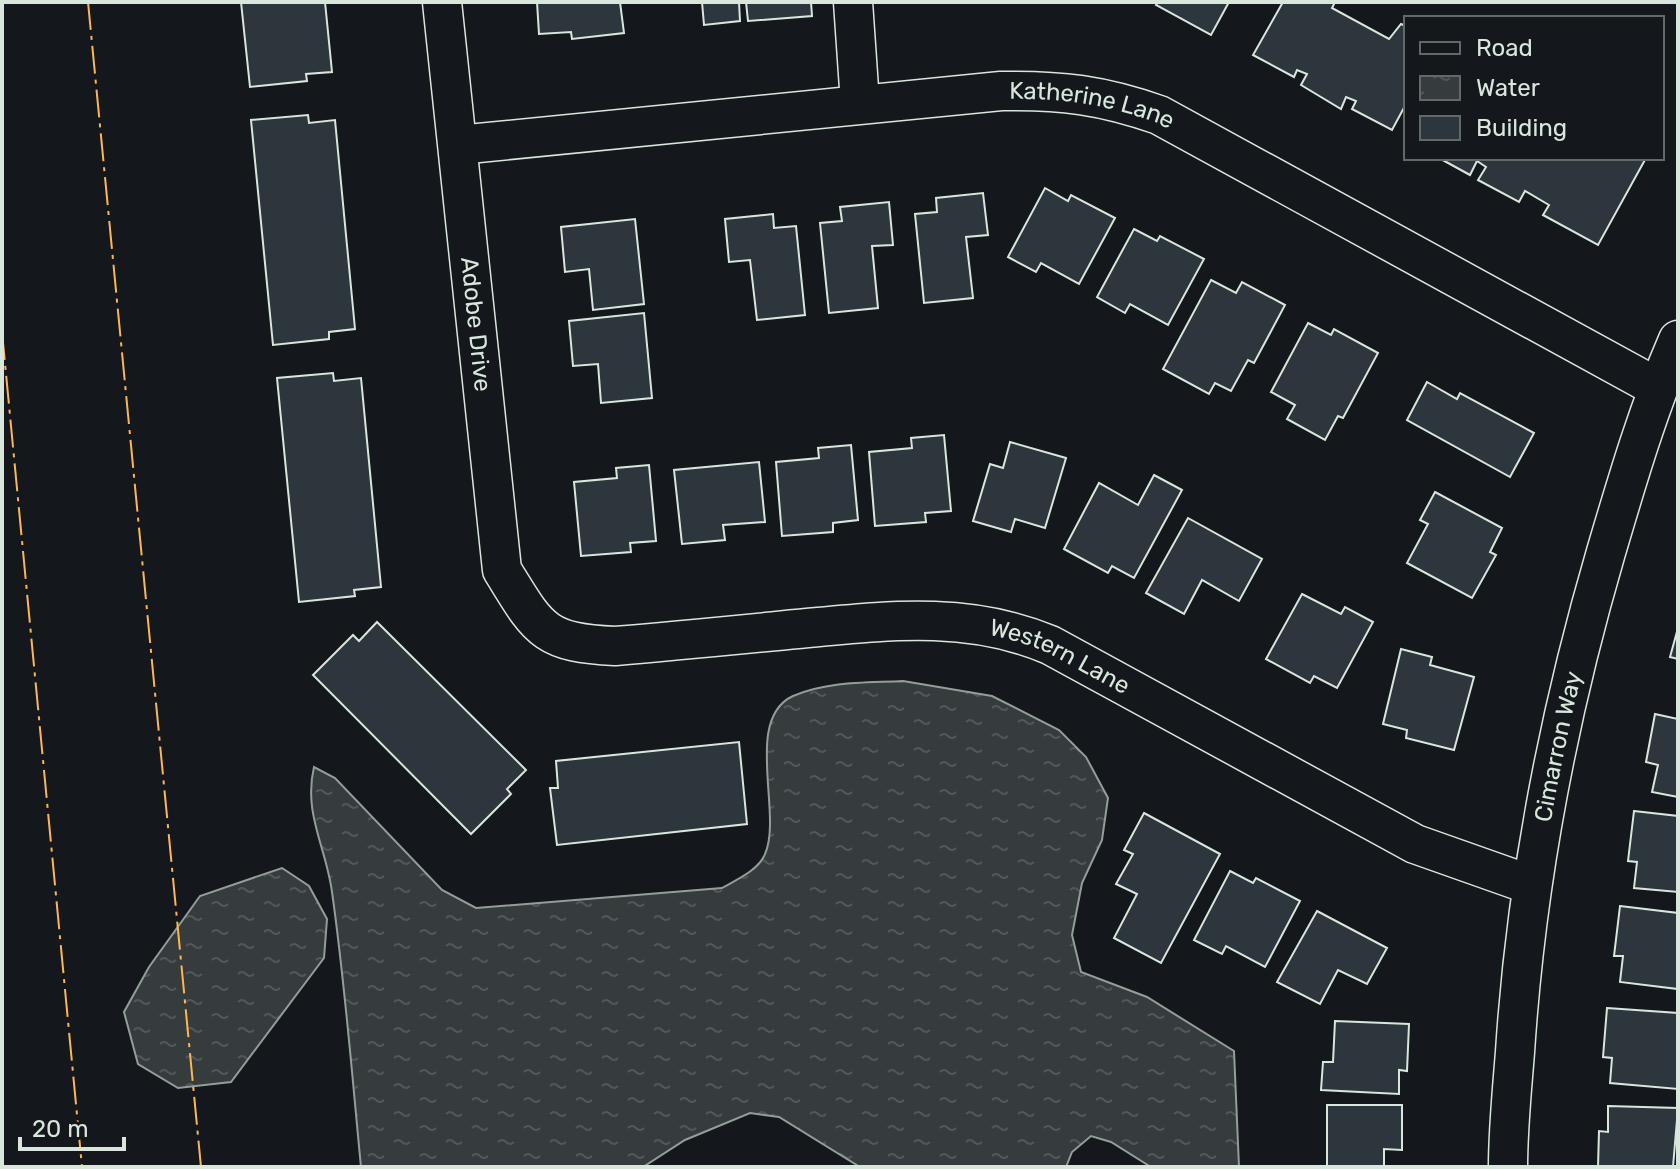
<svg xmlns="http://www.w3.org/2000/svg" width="1680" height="1169" font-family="Rubik,sans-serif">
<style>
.water{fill:url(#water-ripples);stroke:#939e99;stroke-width:2}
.building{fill:#2c363c;stroke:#d8e6dc;stroke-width:2}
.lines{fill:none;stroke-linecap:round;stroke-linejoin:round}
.minor-casing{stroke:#d8e6dc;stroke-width:41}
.minor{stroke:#14181c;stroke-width:38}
.power{stroke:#ffb74d;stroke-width:2;stroke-dasharray:28 6 4 6;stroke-linecap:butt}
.labels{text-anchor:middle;stroke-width:6;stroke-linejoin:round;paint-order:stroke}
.street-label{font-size:24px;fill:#d8e6dc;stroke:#14181c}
</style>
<defs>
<pattern id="water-ripples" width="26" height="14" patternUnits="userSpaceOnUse" patternTransform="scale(2)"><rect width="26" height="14" fill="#363b3e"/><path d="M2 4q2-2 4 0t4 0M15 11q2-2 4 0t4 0" fill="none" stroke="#525759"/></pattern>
</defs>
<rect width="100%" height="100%" fill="#14181c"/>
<!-- water -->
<g class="water">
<path d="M 903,681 L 992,696 L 1059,730 L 1086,757 L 1108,798 L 1102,840 L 1082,883 L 1072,935 L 1081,972 L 1147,997 L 1234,1051 L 1239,1167 L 1151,1167 L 1111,1142 L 1091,1136 L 1072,1152 L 1066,1167 L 860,1167 L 779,1117 L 750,1113 L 685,1140 L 643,1167 L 361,1167 C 352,1075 345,983 332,892 C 326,847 303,813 314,767 L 335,778 L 442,890 L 476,908 L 722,888 C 736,880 759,870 765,854 C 783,814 743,719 793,696 C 828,681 866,683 903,681 Z"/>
<path d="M 282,868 L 309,886 L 327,919 L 324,958 L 231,1082 L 178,1088 L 138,1064 L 124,1012 L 149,967 L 200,896 Z"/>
</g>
<!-- building -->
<g class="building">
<path d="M 241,2 L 325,2 L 332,72 L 306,74 L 307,81 L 250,87 Z"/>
<path d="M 537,2 L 620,2 L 624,33 L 572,39 L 571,32 L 539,34 Z"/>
<path d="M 702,2 L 739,2 L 740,21 L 704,25 Z"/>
<path d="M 746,2 L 811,2 L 812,16 L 748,21 Z"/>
<path d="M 1158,2 L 1229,2 L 1211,35 L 1156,5 Z"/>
<path d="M 1283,2 L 1335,2 L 1332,8 L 1389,39 L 1401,24 L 1406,26 L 1406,104 L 1392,130 L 1352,109 L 1356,101 L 1346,97 L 1341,109 L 1301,85 L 1307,74 L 1297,70 L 1294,77 L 1253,55 Z"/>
<path d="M 308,115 L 309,123 L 335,120 L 355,329 L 329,332 L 329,339 L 273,345 L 251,120 Z"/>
<path d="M 1439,158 L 1646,158 L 1598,245 L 1543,215 L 1549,205 L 1525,191 L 1519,202 L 1478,180 L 1486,167 L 1477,161 L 1470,175 Z"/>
<path d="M 1045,188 L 1068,201 L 1071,195 L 1115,218 L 1079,284 L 1041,263 L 1036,272 L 1008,257 Z"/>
<path d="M 983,193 L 988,235 L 966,237 L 973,298 L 924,303 L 915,214 L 937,212 L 936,198 Z"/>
<path d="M 889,202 L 893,245 L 872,246 L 878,308 L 829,313 L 820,223 L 842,221 L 840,207 Z"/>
<path d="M 773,214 L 774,228 L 796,226 L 805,315 L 757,320 L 750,260 L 729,262 L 725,219 Z"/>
<path d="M 635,219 L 644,304 L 593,310 L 589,269 L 565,272 L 561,227 Z"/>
<path d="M 1134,229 L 1157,241 L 1160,236 L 1204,259 L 1168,325 L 1130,304 L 1125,313 L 1097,297 Z"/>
<path d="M 1211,280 L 1236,293 L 1242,282 L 1285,305 L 1254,363 L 1248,360 L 1231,391 L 1215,383 L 1209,394 L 1163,369 Z"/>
<path d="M 644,313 L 652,398 L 601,403 L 598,364 L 573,366 L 569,321 Z"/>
<path d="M 1308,323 L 1331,335 L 1334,329 L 1378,353 L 1343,418 L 1338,416 L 1325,440 L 1287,419 L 1295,405 L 1271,392 Z"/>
<path d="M 333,373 L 334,381 L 361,378 L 381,587 L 354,590 L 355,596 L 299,602 L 277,378 Z"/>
<path d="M 1427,382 L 1457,399 L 1460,393 L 1534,433 L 1510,477 L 1407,420 Z"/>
<path d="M 944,435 L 951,511 L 925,513 L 926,522 L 875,526 L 869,452 L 912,448 L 911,438 Z"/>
<path d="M 1010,442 L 1066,458 L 1045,528 L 1015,519 L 1011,532 L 973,521 L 990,464 L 1003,468 Z"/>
<path d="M 851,445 L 858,520 L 833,523 L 833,532 L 782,536 L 776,462 L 819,458 L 818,448 Z"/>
<path d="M 759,462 L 765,522 L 723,525 L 725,540 L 682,544 L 674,470 Z"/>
<path d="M 649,465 L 656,541 L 630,543 L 631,552 L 581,556 L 574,482 L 617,478 L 616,468 Z"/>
<path d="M 1154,475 L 1182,490 L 1134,578 L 1112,566 L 1108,573 L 1064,549 L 1099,483 L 1138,505 Z"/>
<path d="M 1435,492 L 1502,528 L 1490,552 L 1496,555 L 1472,598 L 1407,563 L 1428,524 L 1420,520 Z"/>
<path d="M 1188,518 L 1262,559 L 1239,601 L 1202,580 L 1184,614 L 1146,593 Z"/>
<path d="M 1302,594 L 1341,614 L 1345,607 L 1373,622 L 1337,688 L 1314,676 L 1310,683 L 1266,659 Z"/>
<path d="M 377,622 L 526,770 L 507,789 L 511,794 L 471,834 L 313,675 L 353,635 L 359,641 Z"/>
<path d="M 1678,628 L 1678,659 L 1670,657 Z"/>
<path d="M 1401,649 L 1432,657 L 1430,665 L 1474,677 L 1454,750 L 1406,738 L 1407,730 L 1383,724 Z"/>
<path d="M 1655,714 L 1678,719 L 1678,797 L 1652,792 L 1658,765 L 1646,762 Z"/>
<path d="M 739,742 L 747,824 L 557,845 L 550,788 L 558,788 L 556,761 Z"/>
<path d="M 1634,811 L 1678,816 L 1678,892 L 1634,888 L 1637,862 L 1628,861 Z"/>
<path d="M 1144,813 L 1220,854 L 1161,963 L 1114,938 L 1137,894 L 1116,884 L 1133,854 L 1124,850 Z"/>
<path d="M 1230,871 L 1253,883 L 1256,878 L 1300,901 L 1265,967 L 1226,946 L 1222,954 L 1194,940 Z"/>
<path d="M 1620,906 L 1678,913 L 1678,989 L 1620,982 L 1623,956 L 1614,956 Z"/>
<path d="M 1317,911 L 1387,948 L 1367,984 L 1338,970 L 1320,1004 L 1277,982 Z"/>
<path d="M 1607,1008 L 1678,1013 L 1678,1089 L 1610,1083 L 1612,1058 L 1603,1057 Z"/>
<path d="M 1335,1021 L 1409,1024 L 1407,1071 L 1399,1070 L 1399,1094 L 1321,1090 L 1323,1062 L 1333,1062 Z"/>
<path d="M 1327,1105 L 1402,1105 L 1402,1150 L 1384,1149 L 1384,1167 L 1327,1167 Z"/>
<path d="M 1608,1106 L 1678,1108 L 1673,1167 L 1598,1167 L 1599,1131 L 1608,1132 Z"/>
</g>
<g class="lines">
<!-- minor casing -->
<g class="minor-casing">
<g id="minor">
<path id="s1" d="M 442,2 L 502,570 C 538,628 542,643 615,646 C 676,641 736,635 797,629 C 885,621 967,610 1050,645 L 1415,844 L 1531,885"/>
<path d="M 853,2 L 860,103"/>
<path id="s2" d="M 458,145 L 1001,91 C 1061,90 1102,95 1159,115 L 1658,388"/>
<path id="s3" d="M 1508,1167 C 1508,1129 1512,1090 1515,1052 C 1526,882 1558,716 1606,552 C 1627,481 1648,409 1678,340"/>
</g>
</g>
<!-- minor -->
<use href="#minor" class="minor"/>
<!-- power -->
<g class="power">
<path d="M 88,2 L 201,1167"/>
<path d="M 2,332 L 82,1167"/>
</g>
</g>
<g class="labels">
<!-- street labels -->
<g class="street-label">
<text dy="8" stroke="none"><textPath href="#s2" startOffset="638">Katherine Lane</textPath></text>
<text dy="8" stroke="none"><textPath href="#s1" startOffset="324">Adobe Drive</textPath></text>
<text dy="8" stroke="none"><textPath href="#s1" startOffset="1170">Western Lane</textPath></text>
<text dy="8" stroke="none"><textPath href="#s3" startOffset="424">Cimarron Way</textPath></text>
</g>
</g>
<!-- border -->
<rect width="1680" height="1169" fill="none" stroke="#d8e6dc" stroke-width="8"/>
<!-- legend -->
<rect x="1404" y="16" width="260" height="144" fill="#14181c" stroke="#626a69" stroke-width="2"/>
<rect x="1420" y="42" width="40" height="12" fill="#14181c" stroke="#626a69" stroke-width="2"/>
<text x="1476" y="56" font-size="24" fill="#d8e6dc">Road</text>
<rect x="1420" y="76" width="40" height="24" fill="url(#water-ripples)" stroke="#626a69" stroke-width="2"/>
<text x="1476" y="96" font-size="24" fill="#d8e6dc">Water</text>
<rect x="1420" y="116" width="40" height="24" fill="#2c363c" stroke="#626a69" stroke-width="2"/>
<text x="1476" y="136" font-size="24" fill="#d8e6dc">Building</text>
<!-- scale -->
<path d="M20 1137v12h104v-12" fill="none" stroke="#d8e6dc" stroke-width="4"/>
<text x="32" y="1137" font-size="24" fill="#d8e6dc" stroke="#14181c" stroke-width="6" paint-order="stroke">20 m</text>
</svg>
